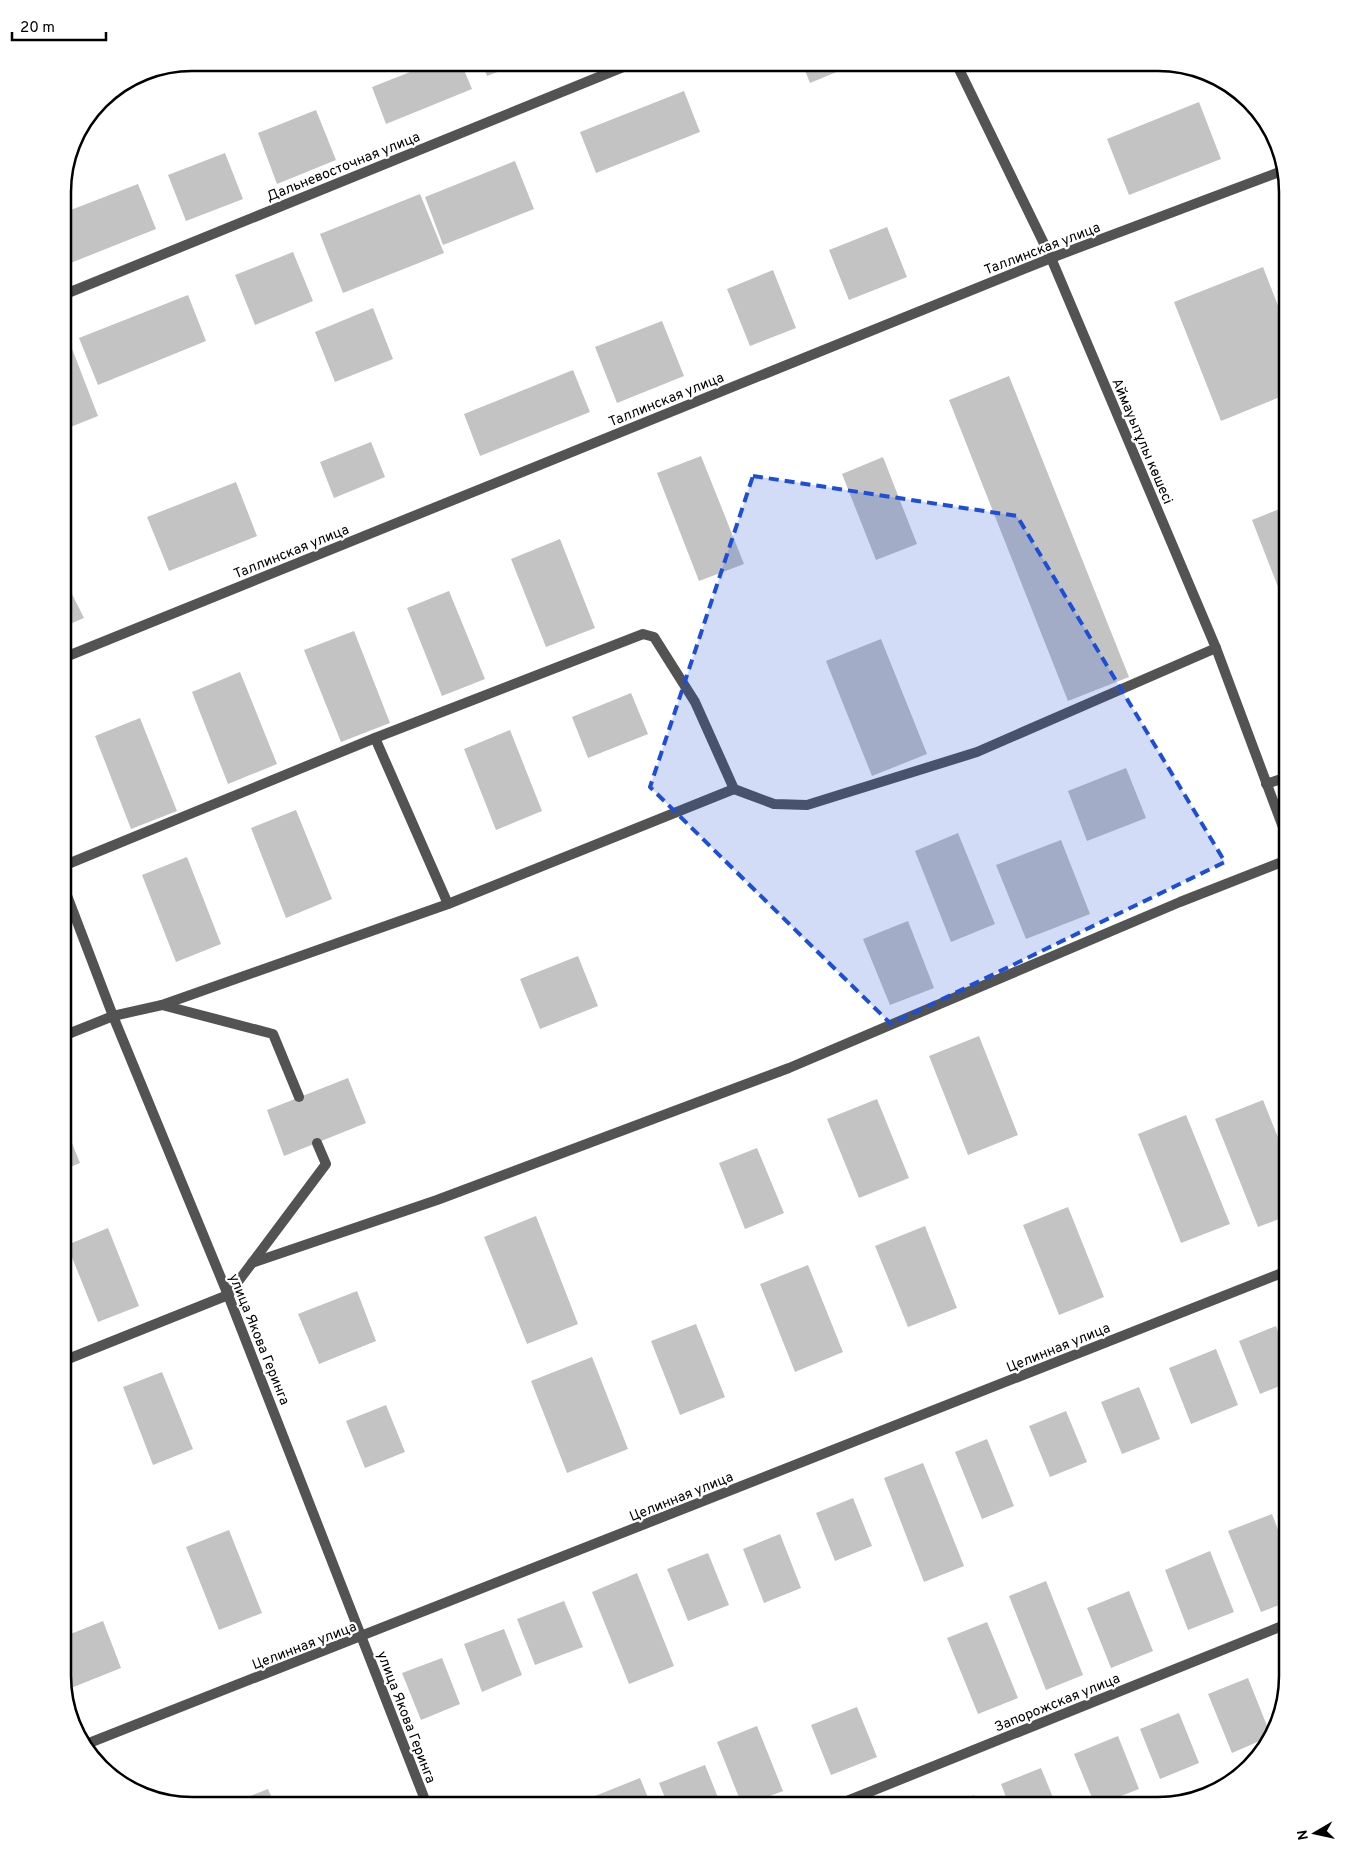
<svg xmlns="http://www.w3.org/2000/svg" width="1350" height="1868" font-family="Overpass,sans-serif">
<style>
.building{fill:#c3c3c3}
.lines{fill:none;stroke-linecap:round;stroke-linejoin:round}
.service{stroke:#535353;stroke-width:10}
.minor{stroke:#535353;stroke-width:10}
.tertiary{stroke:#535353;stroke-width:10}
.marked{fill:#1d4ed8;fill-opacity:0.2;stroke:#1d4ed8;stroke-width:4;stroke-dasharray:10 6;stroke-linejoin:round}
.labels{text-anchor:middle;stroke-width:4.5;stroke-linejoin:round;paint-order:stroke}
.street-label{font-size:14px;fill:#000;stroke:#fff}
.rim{fill:none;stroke:#000;stroke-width:2.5}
</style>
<rect width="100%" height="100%" fill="#fff"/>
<!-- building -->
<g class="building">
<path d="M 433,63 L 461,63 L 472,89 L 386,124 L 372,87 Z"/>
<path d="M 482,63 L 520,63 L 487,76 Z"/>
<path d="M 802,63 L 856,63 L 856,64 L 810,83 Z"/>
<path d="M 684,91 L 700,132 L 596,173 L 580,132 Z"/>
<path d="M 1199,102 L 1221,159 L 1129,195 L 1107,139 Z"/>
<path d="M 316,110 L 336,160 L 277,184 L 258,133 Z"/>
<path d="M 225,153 L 243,199 L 186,221 L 168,175 Z"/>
<path d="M 515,161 L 534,209 L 443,245 L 425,197 Z"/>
<path d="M 138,184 L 156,229 L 63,266 L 63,213 Z"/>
<path d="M 420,194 L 444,253 L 343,293 L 320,234 Z"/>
<path d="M 887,227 L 907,277 L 849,300 L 829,250 Z"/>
<path d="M 293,252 L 313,301 L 255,325 L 235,275 Z"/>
<path d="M 1263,267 L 1287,329 L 1287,394 L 1221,421 L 1174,302 Z"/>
<path d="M 773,270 L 796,328 L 750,346 L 727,289 Z"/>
<path d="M 188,295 L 206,341 L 98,385 L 79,338 Z"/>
<path d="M 373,308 L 393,359 L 335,382 L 315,332 Z"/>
<path d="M 662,321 L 684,376 L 617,403 L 595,347 Z"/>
<path d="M 69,341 L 98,416 L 63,430 L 63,343 Z"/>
<path d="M 573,370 L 590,412 L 480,456 L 464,414 Z"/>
<path d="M 1009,376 L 1129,677 L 1068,701 L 949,400 Z"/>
<path d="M 371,442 L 385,477 L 334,498 L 320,462 Z"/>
<path d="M 701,456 L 744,564 L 699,581 L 657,473 Z"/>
<path d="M 883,457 L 917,544 L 876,560 L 842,474 Z"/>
<path d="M 236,482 L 257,536 L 169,571 L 147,517 Z"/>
<path d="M 1287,506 L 1287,610 L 1252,520 Z"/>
<path d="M 560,539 L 595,628 L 546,647 L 511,559 Z"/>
<path d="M 63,576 L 84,618 L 63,627 Z"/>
<path d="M 449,591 L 485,679 L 442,696 L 407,608 Z"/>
<path d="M 354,631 L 390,723 L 341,742 L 304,650 Z"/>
<path d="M 881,639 L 927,754 L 872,776 L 826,661 Z"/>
<path d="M 240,672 L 277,764 L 228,784 L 192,692 Z"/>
<path d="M 631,693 L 648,734 L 588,758 L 572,717 Z"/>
<path d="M 140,718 L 177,811 L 131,829 L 95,736 Z"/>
<path d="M 510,730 L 542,811 L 496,830 L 464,749 Z"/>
<path d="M 1126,768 L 1146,818 L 1087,841 L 1068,791 Z"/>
<path d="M 296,810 L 332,899 L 286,918 L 251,828 Z"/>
<path d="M 958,833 L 995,924 L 951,942 L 915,851 Z"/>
<path d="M 1061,840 L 1090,914 L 1026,939 L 996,865 Z"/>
<path d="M 187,857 L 221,944 L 176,962 L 142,875 Z"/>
<path d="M 908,921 L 934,988 L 890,1005 L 863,939 Z"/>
<path d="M 578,956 L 598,1006 L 540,1029 L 520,979 Z"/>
<path d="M 979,1036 L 1018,1135 L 968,1155 L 929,1056 Z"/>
<path d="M 348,1078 L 366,1123 L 284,1156 L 267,1110 Z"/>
<path d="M 877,1099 L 909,1178 L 859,1198 L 827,1119 Z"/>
<path d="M 1263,1100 L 1287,1160 L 1287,1216 L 1258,1227 L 1215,1119 Z"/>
<path d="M 1186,1115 L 1230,1224 L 1181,1243 L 1138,1134 Z"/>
<path d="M 63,1121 L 80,1163 L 63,1170 Z"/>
<path d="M 757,1148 L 784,1213 L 745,1229 L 719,1163 Z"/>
<path d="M 1068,1207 L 1104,1297 L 1059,1315 L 1023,1225 Z"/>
<path d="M 536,1216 L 578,1324 L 527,1344 L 484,1237 Z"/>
<path d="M 925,1226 L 957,1308 L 908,1327 L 875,1246 Z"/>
<path d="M 108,1228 L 139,1306 L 98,1322 L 67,1245 Z"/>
<path d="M 808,1265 L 843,1352 L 795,1372 L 760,1284 Z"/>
<path d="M 357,1291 L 376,1341 L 319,1364 L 298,1314 Z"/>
<path d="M 696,1324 L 725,1397 L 680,1415 L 651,1341 Z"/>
<path d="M 1276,1326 L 1287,1355 L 1287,1383 L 1260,1394 L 1239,1341 Z"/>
<path d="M 1216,1349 L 1238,1405 L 1191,1424 L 1169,1368 Z"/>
<path d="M 592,1357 L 628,1449 L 567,1473 L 531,1381 Z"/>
<path d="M 162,1372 L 193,1449 L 153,1465 L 123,1387 Z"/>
<path d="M 1139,1387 L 1160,1439 L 1122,1454 L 1101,1402 Z"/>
<path d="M 386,1405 L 405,1452 L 365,1468 L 346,1421 Z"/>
<path d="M 1066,1411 L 1087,1462 L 1050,1477 L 1029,1426 Z"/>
<path d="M 987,1439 L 1014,1506 L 982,1519 L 955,1452 Z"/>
<path d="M 923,1463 L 964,1566 L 924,1582 L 884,1478 Z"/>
<path d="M 853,1498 L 872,1546 L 835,1561 L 816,1513 Z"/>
<path d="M 1272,1514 L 1287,1553 L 1287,1602 L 1261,1612 L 1228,1531 Z"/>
<path d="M 229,1530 L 262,1613 L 219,1630 L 186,1547 Z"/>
<path d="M 780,1534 L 801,1588 L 764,1603 L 743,1549 Z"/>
<path d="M 1210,1551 L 1234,1612 L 1188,1630 L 1165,1570 Z"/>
<path d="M 708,1553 L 729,1605 L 688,1621 L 667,1569 Z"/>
<path d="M 637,1573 L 674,1666 L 629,1684 L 592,1592 Z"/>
<path d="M 1046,1581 L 1083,1675 L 1046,1690 L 1009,1596 Z"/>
<path d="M 1129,1591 L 1153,1651 L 1111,1668 L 1087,1608 Z"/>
<path d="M 564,1601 L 583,1647 L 535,1665 L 517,1619 Z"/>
<path d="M 103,1621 L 121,1668 L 66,1690 L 63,1676 L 63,1637 Z"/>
<path d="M 987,1622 L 1018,1698 L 978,1714 L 947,1638 Z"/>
<path d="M 504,1629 L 522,1675 L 482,1692 L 464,1644 Z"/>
<path d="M 442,1658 L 460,1704 L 421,1720 L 402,1673 Z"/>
<path d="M 1287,1669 L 1287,1676 L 1286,1681 L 1282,1671 Z"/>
<path d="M 1248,1678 L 1271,1736 L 1232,1753 L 1208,1694 Z"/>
<path d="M 857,1707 L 877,1757 L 831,1775 L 811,1725 Z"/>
<path d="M 1179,1713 L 1199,1763 L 1160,1779 L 1140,1729 Z"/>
<path d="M 757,1726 L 783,1791 L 746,1805 L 742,1805 L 717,1742 Z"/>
<path d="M 1118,1736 L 1139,1789 L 1098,1805 L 1095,1805 L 1074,1754 Z"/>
<path d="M 705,1765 L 721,1805 L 668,1805 L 659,1783 Z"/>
<path d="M 1041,1768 L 1056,1805 L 1009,1805 L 1001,1784 Z"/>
<path d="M 640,1778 L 651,1805 L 593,1805 L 590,1798 Z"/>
<path d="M 268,1789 L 275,1805 L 227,1805 Z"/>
<path d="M 974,1795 L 978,1805 L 949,1805 Z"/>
</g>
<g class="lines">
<!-- service -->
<g class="service">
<path d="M 375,738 L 448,904"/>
<path d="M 1266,784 L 1287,777"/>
<path d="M 734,789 L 774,804 L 807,805 L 977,752 L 1216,648"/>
<path d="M 63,866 L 375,738 L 643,634 L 654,637 L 695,702 L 734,789 L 448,904 L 162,1005"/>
<path d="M 113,1016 L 162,1005 L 273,1034 L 299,1097"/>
<path d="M 252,1263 L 437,1200 L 789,1068 L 1180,902 L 1287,860"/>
<path d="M 228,1295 L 326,1164 L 317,1143"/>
</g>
<!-- minor -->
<g class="minor">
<path d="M 956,63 L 1051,258 L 1216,648 L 1287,838"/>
<path d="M 63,295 L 633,63"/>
<path d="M 63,658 L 1051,258 L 1282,171"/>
<path d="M 63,1036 L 113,1016"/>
<path d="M 63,1361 L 228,1295"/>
<path d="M 84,1745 L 1287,1271"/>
<path d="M 837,1805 L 1287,1624"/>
</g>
<!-- tertiary -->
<path class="tertiary" d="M 63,885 L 113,1016 L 228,1295 L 427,1805"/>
</g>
<!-- marked area -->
<path class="marked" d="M 753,476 L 1017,516 L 1225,862 L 891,1024 L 650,787 Z"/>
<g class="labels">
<!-- street labels -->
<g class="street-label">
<text transform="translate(343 166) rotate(-22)" y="5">Дальневосточная улица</text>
<text transform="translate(1042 248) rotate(-21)" y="5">Таллинская улица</text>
<text transform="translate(666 399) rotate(-22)" y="5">Таллинская улица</text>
<text transform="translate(1143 441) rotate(67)" y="5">Аймауытұлы көшесі</text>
<text transform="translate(291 551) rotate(-22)" y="5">Таллинская улица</text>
<text transform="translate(260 1339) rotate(68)" y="5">улица Якова Геринга</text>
<text transform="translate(1058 1347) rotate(-22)" y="5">Целинная улица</text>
<text transform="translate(681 1496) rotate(-22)" y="5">Целинная улица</text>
<text transform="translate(304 1645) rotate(-21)" y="5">Целинная улица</text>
<text transform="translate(1057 1702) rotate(-22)" y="5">Запорожская улица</text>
<text transform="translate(407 1717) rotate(69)" y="5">улица Якова Геринга</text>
</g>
</g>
<!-- crop -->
<path d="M0 0H1350V1868H0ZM192 71H1158A121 121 0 0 1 1279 192V1676A121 121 0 0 1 1158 1797H192A121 121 0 0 1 71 1676V192A121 121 0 0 1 192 71Z" fill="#fff" fill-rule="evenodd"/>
<path class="rim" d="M192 71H1158A121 121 0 0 1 1279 192V1676A121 121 0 0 1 1158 1797H192A121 121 0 0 1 71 1676V192A121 121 0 0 1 192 71Z"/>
<!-- north arrow -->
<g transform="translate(1315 1833) rotate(261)" stroke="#ffffff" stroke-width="4" paint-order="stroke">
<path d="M0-4L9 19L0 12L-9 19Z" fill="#000000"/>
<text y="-8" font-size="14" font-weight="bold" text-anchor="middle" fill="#000000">N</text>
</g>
<!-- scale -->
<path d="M12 32v8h94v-8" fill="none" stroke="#000000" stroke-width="2.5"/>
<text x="20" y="32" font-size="15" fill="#000000" stroke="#ffffff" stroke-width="4" paint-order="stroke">20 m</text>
</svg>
